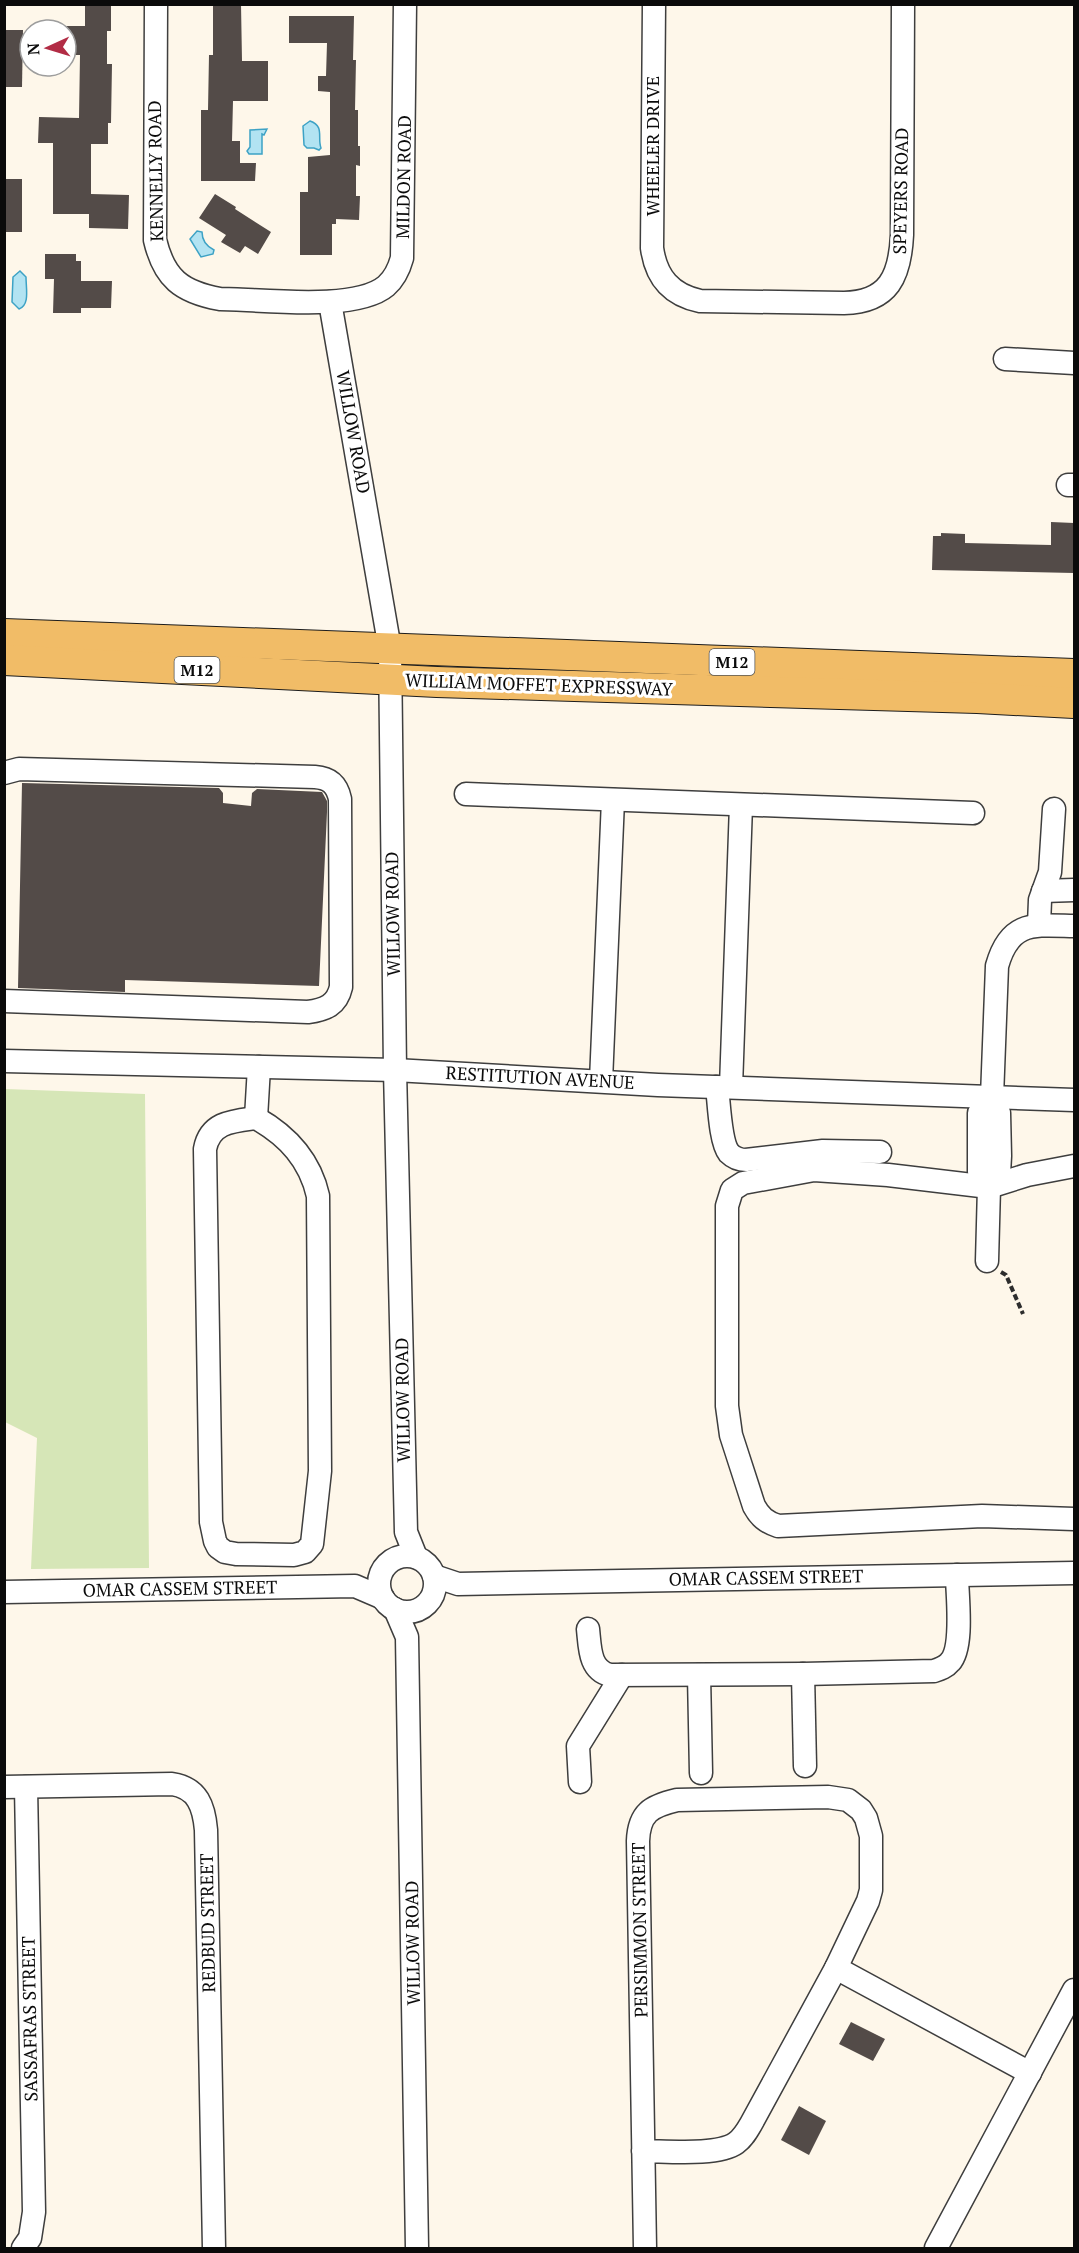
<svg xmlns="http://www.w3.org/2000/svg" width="1079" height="2253" font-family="'PT Serif',serif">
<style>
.green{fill:#d6e6b7}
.water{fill:#b2e3f2;stroke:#3da2c5;stroke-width:1.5}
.building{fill:#534b48}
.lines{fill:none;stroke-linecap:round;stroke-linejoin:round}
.minor-casing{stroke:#3e3e3e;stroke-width:25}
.major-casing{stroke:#1c1c1c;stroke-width:32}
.path{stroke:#2d2d2d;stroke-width:4;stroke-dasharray:6 3;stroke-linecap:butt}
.minor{stroke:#fff;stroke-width:22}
.major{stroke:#f1bc67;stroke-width:30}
.labels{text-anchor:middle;stroke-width:6;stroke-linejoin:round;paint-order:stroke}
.shield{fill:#fff;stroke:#545454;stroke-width:1.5}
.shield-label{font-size:16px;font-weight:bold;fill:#0b0b0b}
.street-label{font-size:18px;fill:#0b0b0b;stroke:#fff}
</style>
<rect width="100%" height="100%" fill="#fef7ea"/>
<!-- green -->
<path class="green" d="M 5,1089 L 145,1094 L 149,1568 L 31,1569 L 37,1438 L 5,1422 Z"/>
<!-- water -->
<g class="water">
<path d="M 310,121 C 325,126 317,138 321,148 L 319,150 L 314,148 L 307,148 L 304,145 L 303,126 Z"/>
<path d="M 267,129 L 264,135 L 262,134 L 262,154 L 249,154 L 247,151 L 250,147 L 250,130 Z"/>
<path d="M 197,231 L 202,232 C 202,240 206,246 214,250 L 213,254 L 201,257 L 190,239 Z"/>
<path d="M 20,271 L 26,277 C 26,289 30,305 19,309 L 12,302 L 13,277 Z"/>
</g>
<!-- building -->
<g class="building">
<path d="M 85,4 L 111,4 L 111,31 L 107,31 L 107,64 L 112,64 L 111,123 L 108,123 L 108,144 L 91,144 L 91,194 L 129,195 L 128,229 L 89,228 L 89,214 L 53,214 L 53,143 L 38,143 L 39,117 L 79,118 L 80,55 L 71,55 L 71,47 L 66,47 L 66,26 L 85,26 Z"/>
<path d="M 213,4 L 241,4 L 242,61 L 268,61 L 268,101 L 233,101 L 232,141 L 240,141 L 240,163 L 256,163 L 255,181 L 201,181 L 201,110 L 208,110 L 209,55 L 213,55 Z"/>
<path d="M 289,16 L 354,16 L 353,60 L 356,60 L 355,110 L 358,110 L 358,146 L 360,146 L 360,166 L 356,165 L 356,196 L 360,196 L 359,220 L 336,219 L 336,224 L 332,224 L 332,255 L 300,255 L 300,192 L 308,192 L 308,157 L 330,155 L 330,92 L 318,91 L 318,76 L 326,76 L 327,43 L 289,43 Z"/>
<path d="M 4,30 L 23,30 L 22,87 L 4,87 Z"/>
<rect x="4" y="179" width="18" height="53"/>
<path d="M 215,194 L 236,207 L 235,209 L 271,232 L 258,254 L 245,246 L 240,253 L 221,242 L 226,235 L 199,218 Z"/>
<path d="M 45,254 L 76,254 L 76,261 L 81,261 L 81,281 L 112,281 L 111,308 L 81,308 L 81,313 L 53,313 L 54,279 L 45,279 Z"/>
<path d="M 1051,522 L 1074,523 L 1074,573 L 932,570 L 933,536 L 941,536 L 941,533 L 965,534 L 965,543 L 1051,545 Z"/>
<path d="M 22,783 L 219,788 L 223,793 L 223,803 L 251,806 L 252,793 L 257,789 L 322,792 L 327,801 L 327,812 L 319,986 L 125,980 L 125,992 L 18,988 Z"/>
<path d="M 851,2022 L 885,2039 L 873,2061 L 839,2044 Z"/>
<path d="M 799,2106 L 826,2121 L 809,2155 L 781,2140 Z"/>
</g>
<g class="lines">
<!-- minor casing -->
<g class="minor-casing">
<g id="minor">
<path d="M 156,4 L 155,240 C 164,278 181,292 220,299 C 260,299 355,312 386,286 C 394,279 399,269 402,258 L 405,4"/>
<path d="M 654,4 L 652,248 C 656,277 671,295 700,301 L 844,303 C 889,302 900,276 902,235 L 903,4"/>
<path d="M 330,302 L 390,649 L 395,1070 L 406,1532 L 416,1557"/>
<path d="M 1005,359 L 1074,363"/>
<path d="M 1068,485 L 1074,485"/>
<path d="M 4,773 L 19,769 L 315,777 C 330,778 337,785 340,799 L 341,987 C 337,1005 325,1010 308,1012 L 4,1001"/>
<path d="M 466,794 L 973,813"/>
<path d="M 1043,891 L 1074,890"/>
<path d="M 1039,925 L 1040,900 L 1050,872 L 1054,809"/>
<path d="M 4,1061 L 395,1070 L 658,1085 L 1074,1100"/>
<path d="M 601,1081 L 613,800"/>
<path d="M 717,1087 C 719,1102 720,1142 729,1153 C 734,1158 740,1160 746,1160 L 823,1151 L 880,1152"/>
<path d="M 731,1087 L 741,805"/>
<path d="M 256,1118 C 288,1136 310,1160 318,1196 L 320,1471 L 312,1544 L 305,1552 L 294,1555 L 236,1554 L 225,1552 L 218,1547 L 215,1541 L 211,1522 L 205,1149 C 210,1122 233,1121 256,1118 Z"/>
<path d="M 256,1118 L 259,1067"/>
<path d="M 1074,1166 L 1027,1175 L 989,1187 L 888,1175 L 814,1170 L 743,1183 L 732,1190 L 727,1206 L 727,1406 L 731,1435 L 754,1506 C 760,1517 766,1522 778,1526 L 982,1516 L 1074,1519"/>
<path d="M 989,1187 L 999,1174 L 1000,1156 L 999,1113 L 992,1097 L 997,966 C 1010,920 1034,925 1074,926"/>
<path d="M 987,1261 L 989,1187 L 979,1172 L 979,1113 L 992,1097"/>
<circle cx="407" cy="1584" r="28"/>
<path d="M 434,1576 L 458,1584 L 1074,1573"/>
<path d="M 4,1592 L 355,1586 L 383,1598"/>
<path d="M 395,1609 L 407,1637 L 417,2248"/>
<path d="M 588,1629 C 590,1647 589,1670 610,1675 L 803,1674 L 934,1671 C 940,1669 946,1667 950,1662 C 964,1647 957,1595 957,1575"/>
<path d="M 803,1674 L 805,1766"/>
<path d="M 699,1675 L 701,1773"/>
<path d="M 580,1782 L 578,1746 L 622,1675"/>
<path d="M 4,1787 L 172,1784 C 198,1788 204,1807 206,1830 L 214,2248"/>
<path d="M 836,1968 L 1030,2073"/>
<path d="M 643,2151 C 666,2151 718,2156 736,2143 C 743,2138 747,2131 751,2124 L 836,1968 L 868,1901 L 871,1890 L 871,1836 L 866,1818 L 861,1810 L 848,1800 L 828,1797 L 677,1800 C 651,1806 639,1813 638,1841 L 645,2248"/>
<path d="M 23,2248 L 30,2238 L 34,2212 L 26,1787"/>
<path d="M 936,2248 L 1074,1990"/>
</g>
</g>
<!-- major casing -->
<g class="major-casing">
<g id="major">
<path d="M 4,634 L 1074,674"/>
<path d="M 4,660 L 437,682 L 977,698 L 1074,703"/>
</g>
</g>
<!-- path -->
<path class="path" d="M 1001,1272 L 1006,1275 L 1023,1314"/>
<!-- minor -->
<use href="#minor" class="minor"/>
<!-- major -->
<use href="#major" class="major"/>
</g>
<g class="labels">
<!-- shield labels -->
<g class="shield">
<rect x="709.5" y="649" width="45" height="26" rx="4.5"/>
<rect x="174.5" y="657" width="45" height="26" rx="4.5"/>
</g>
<g class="shield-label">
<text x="732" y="668">M12</text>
<text x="197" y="676">M12</text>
</g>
<!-- street labels -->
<g class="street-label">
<text transform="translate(653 146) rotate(-90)" y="6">WHEELER DRIVE</text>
<text transform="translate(156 171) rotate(-91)" y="6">KENNELLY ROAD</text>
<text transform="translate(404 177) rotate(-89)" y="6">MILDON ROAD</text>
<text transform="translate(901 191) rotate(-89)" y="6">SPEYERS ROAD</text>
<text transform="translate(353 432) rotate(80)" y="6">WILLOW ROAD</text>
<text transform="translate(539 685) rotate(2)" y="6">WILLIAM MOFFET EXPRESSWAY</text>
<text transform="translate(393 914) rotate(-91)" y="6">WILLOW ROAD</text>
<text transform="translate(540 1078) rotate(3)" y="6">RESTITUTION AVENUE</text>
<text transform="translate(403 1400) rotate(-91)" y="6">WILLOW ROAD</text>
<text transform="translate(766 1578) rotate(-1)" y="6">OMAR CASSEM STREET</text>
<text transform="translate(180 1589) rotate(-1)" y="6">OMAR CASSEM STREET</text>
<text transform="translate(208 1923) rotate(-91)" y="6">REDBUD STREET</text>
<text transform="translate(640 1930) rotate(-91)" y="6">PERSIMMON STREET</text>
<text transform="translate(413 1943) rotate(-91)" y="6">WILLOW ROAD</text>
<text transform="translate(30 2019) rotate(-91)" y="6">SASSAFRAS STREET</text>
</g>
</g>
<!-- border -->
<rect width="1079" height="2253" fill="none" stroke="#0b0b0b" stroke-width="12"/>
<!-- north arrow -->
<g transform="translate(48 48) rotate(266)"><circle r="28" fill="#ffffff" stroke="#9d9d9d" stroke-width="1.5"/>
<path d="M0-4.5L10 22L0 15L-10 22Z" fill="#b22c45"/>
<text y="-9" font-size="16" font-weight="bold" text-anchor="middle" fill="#0b0b0b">N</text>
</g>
</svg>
